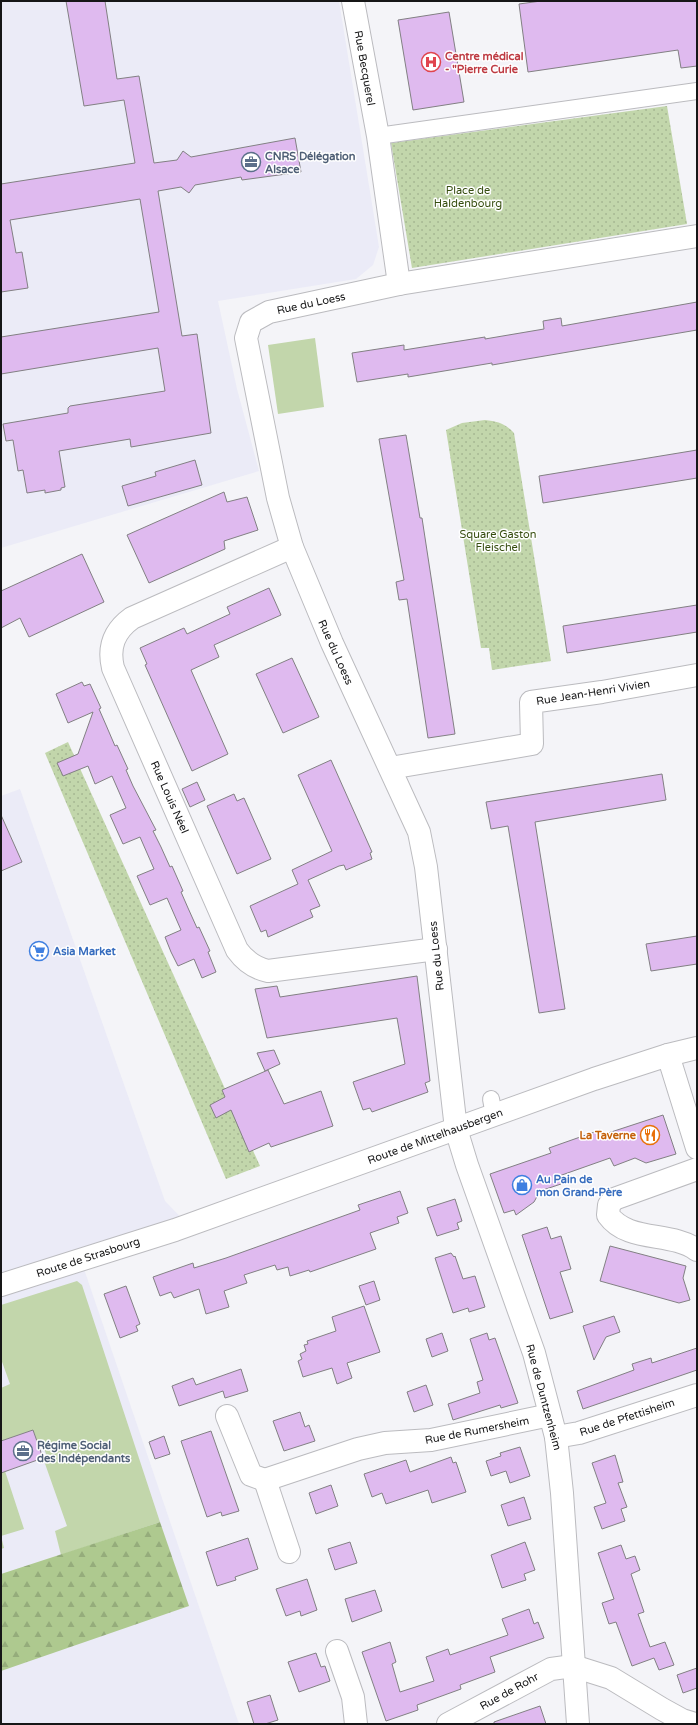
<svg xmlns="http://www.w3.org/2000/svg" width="698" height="1725" font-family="'Varela Round',sans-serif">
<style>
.built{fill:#ebebf7}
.grass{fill:#c2d6ab}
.forest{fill:url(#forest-firs)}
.park{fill:url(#park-dots)}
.building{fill:#dfbaef;stroke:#828083}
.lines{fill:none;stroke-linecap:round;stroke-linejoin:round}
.pedestrian-casing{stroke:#bbbbbf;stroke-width:18}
.minor-casing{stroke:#bbbbbf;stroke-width:24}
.tertiary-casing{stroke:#bbbbbf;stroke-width:24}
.secondary-casing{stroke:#bbbbbf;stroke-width:24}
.pedestrian{stroke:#fff;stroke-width:16}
.minor{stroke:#fff;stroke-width:22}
.tertiary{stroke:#fff;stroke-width:22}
.secondary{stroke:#fff;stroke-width:22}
.labels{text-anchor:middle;stroke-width:3;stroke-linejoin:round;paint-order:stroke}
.health-label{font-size:11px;font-weight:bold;fill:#be3a42;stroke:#fff;text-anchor:start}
.street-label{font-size:11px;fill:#161617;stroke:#fff}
.service-label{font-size:11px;font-weight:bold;fill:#4e5e75;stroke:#fff;text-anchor:start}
.park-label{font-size:11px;fill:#364d0f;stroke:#fff}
.shop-label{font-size:11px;font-weight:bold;fill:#366cbe;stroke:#fff;text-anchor:start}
.food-label{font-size:11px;font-weight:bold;fill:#c56008;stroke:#fff;text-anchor:end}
</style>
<defs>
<pattern id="forest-firs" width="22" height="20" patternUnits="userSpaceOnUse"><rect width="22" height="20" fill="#aec98f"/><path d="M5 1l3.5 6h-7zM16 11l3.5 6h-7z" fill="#95ac7b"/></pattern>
<pattern id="park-dots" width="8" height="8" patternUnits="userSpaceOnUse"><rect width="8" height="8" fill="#c2d6ab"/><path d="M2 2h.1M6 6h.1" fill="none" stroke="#a6b792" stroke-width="1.8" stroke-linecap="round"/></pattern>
</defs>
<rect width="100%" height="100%" fill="#f4f4f8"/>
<!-- built -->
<g class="built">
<path d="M 1,1 L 339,1 L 379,247 L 373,265 L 356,279 L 218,301 L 237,389 L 259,471 L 1,548 Z"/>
<path d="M 20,789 L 165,1201 L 192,1229 L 84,1269 L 239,1724 L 1,1724 L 1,796 Z"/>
</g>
<!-- grass -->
<g class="grass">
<path d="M 315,338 L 324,407 L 278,414 L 268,345 Z"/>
<path d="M 77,1281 L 82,1285 L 160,1522 L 61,1555 L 55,1531 L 67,1526 L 43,1458 L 47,1457 L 43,1445 L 39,1446 L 33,1430 L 1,1441 L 1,1388 L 10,1384 L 1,1359 L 1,1305 Z"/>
<path d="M 5,1471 L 24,1529 L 1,1536 L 4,1548 L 1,1549 L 1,1473 Z"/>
</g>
<!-- forest -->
<path class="forest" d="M 160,1522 L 189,1606 L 1,1671 L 1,1574 Z"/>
<!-- park -->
<g class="park">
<path d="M 667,106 L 687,224 L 412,268 L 391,143 Z"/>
<path d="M 485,420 C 497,421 506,424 514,433 L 551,661 L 492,670 L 489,648 L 481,648 L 446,430 L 462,423 Z"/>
<path d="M 68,742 L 260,1166 L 226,1179 L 45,753 Z"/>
</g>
<!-- building -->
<g class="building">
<path d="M 66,1 L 105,1 L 117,79 L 139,76 L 154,163 L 177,160 L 183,151 L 191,157 L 295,138 L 301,172 L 242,180 L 241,177 L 195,185 L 189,193 L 181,187 L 158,191 L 182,336 L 197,334 L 211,433 L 131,447 L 130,439 L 59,451 L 65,487 L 61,488 L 61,490 L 45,493 L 45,490 L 27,493 L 23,470 L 18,471 L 13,440 L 6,441 L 3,424 L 68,413 L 68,408 L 70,406 L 165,391 L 158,348 L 1,374 L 1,337 L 159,312 L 140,199 L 10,220 L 16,253 L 22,252 L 28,288 L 1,292 L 1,184 L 135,163 L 124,100 L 84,106 Z"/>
<path d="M 541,1 L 697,1 L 697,66 L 681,68 L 678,50 L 528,72 L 519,4 Z"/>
<path d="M 449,12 L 464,102 L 413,110 L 398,20 Z"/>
<path d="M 697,302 L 697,330 L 492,365 L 492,363 L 408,377 L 408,374 L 357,382 L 352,353 L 404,345 L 404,350 L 485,337 L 485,339 L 544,329 L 543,321 L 561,318 L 562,326 Z"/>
<path d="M 406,435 L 420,518 L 422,518 L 455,734 L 428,738 L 407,599 L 399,600 L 396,582 L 404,580 L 379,439 Z"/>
<path d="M 697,450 L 697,478 L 543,503 L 539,476 Z"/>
<path d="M 195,460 L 202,485 L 128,506 L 122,486 L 156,476 L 155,472 Z"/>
<path d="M 224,492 L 227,502 L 247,497 L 258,530 L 224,541 L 225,549 L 149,583 L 127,535 Z"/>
<path d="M 82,554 L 104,602 L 29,637 L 20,618 L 1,628 L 1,591 Z"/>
<path d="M 269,588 L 281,615 L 214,645 L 219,657 L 191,670 L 228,754 L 192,771 L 145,665 L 147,664 L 140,648 L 184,628 L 187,634 L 230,614 L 227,607 Z"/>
<path d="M 697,605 L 697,632 L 567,653 L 563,626 Z"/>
<path d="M 292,658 L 319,717 L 283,733 L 256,674 Z"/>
<path d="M 82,682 L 84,686 L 90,684 L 101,708 L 99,709 L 106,725 L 115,746 L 117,745 L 128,769 L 126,770 L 133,786 L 156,830 L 153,831 L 161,847 L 170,867 L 172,866 L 183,891 L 181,892 L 188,908 L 197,928 L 199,927 L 210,951 L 208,952 L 216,972 L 202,978 L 194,959 L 178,966 L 171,952 L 165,937 L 181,930 L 167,898 L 150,905 L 137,876 L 154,869 L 140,837 L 123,844 L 110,815 L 126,808 L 112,776 L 95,784 L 88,766 L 63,776 L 57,763 L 78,754 L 93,712 L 68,723 L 56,694 Z"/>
<path d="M 331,760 L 372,852 L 370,853 L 372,859 L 346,870 L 344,865 L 339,866 L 308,880 L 320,906 L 310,910 L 313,917 L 268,937 L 266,930 L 261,932 L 250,906 L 298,884 L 292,870 L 332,851 L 298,775 Z"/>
<path d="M 662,774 L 666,800 L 535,822 L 565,1009 L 539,1013 L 508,826 L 491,829 L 486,802 Z"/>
<path d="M 197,782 L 205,800 L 190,807 L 182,789 Z"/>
<path d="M 234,794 L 237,801 L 244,798 L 271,859 L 237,874 L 207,806 Z"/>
<path d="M 1,815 L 22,862 L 1,871 Z"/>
<path d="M 697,936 L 697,964 L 651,971 L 646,944 Z"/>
<path d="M 417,976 L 430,1081 L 425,1083 L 428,1092 L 372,1112 L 370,1108 L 363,1110 L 353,1082 L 405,1064 L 397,1018 L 267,1038 L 255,989 L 277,986 L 280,997 Z"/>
<path d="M 274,1050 L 280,1064 L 265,1071 L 257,1053 Z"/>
<path d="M 268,1070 L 284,1104 L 321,1091 L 333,1126 L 271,1147 L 269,1143 L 249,1152 L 231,1110 L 216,1118 L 210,1105 L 225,1097 L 222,1090 Z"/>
<path d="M 663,1115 L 676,1154 L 646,1163 L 635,1158 L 614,1166 L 610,1158 L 559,1176 L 561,1184 L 540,1191 L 534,1202 L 516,1215 L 514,1210 L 504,1213 L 490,1174 L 551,1153 L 549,1148 L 600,1130 L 602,1135 Z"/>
<path d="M 400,1191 L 408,1213 L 397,1217 L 399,1223 L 370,1233 L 376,1249 L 310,1272 L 309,1270 L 290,1276 L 288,1267 L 277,1270 L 275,1265 L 244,1275 L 247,1283 L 224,1291 L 229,1307 L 206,1314 L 199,1289 L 174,1298 L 171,1292 L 160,1296 L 153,1277 L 193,1263 L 194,1268 L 226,1258 L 360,1210 L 358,1205 Z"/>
<path d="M 455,1199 L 462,1221 L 457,1223 L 459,1229 L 437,1236 L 427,1208 Z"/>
<path d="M 547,1227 L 551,1239 L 561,1236 L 571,1269 L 560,1272 L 573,1312 L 550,1319 L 522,1235 Z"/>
<path d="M 610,1246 L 686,1266 L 683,1278 L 690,1300 L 679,1303 L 600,1281 Z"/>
<path d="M 451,1253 L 454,1257 L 455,1256 L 463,1279 L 475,1276 L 485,1307 L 469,1312 L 468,1308 L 453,1313 L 435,1258 Z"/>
<path d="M 374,1281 L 380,1300 L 366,1305 L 359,1286 Z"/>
<path d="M 126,1286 L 140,1324 L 136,1326 L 138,1331 L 120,1338 L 104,1294 Z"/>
<path d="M 364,1306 L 380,1352 L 347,1363 L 352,1378 L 337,1384 L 332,1368 L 303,1377 L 298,1361 L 302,1359 L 300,1354 L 306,1351 L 304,1345 L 308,1344 L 307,1341 L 336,1331 L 332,1317 Z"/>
<path d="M 614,1316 L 620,1332 L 606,1337 L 594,1360 L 583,1326 Z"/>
<path d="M 442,1333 L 448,1351 L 432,1357 L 426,1339 Z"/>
<path d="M 487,1333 L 489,1340 L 495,1338 L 518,1403 L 501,1408 L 500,1405 L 453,1420 L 448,1404 L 480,1393 L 477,1382 L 483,1380 L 470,1339 Z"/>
<path d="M 697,1348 L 697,1370 L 583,1409 L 577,1391 L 634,1370 L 632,1364 L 651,1358 L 652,1363 Z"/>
<path d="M 241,1369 L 248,1391 L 225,1398 L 223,1391 L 179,1406 L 172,1386 L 193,1378 L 196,1385 Z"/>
<path d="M 426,1385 L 433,1405 L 414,1412 L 407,1392 Z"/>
<path d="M 300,1412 L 305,1427 L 309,1425 L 315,1441 L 284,1451 L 273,1421 Z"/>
<path d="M 33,1430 L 43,1458 L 1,1473 L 1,1441 Z"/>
<path d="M 211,1431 L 239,1511 L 222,1516 L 221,1512 L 207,1517 L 181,1441 Z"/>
<path d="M 164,1436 L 170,1454 L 155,1459 L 149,1442 Z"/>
<path d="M 520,1447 L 530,1476 L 510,1483 L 506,1471 L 491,1476 L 486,1461 L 501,1456 L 500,1453 Z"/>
<path d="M 615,1455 L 623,1482 L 618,1483 L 627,1507 L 621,1509 L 625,1521 L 602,1529 L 594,1507 L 606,1503 L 592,1463 Z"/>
<path d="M 451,1457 L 453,1463 L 456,1462 L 466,1492 L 432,1503 L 428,1490 L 386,1504 L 382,1493 L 372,1497 L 364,1474 L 406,1460 L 410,1472 Z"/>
<path d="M 331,1485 L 338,1506 L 316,1514 L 309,1493 Z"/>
<path d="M 524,1497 L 531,1519 L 508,1526 L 501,1505 Z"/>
<path d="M 248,1538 L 258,1569 L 235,1577 L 236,1580 L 217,1586 L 206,1552 Z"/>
<path d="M 350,1542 L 357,1563 L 335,1570 L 328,1549 Z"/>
<path d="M 525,1542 L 535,1570 L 524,1574 L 526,1580 L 502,1588 L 491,1555 Z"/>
<path d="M 621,1545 L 626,1559 L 635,1556 L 640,1570 L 631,1574 L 644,1612 L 638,1614 L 650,1647 L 665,1642 L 674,1665 L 659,1670 L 654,1658 L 632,1666 L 616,1622 L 609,1624 L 602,1603 L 614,1599 L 598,1553 Z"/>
<path d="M 307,1579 L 317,1610 L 301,1616 L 300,1611 L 286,1616 L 276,1589 Z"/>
<path d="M 375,1590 L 382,1611 L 352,1622 L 345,1599 Z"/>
<path d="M 529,1609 L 534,1624 L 538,1622 L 544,1638 L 490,1657 L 495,1672 L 460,1685 L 461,1689 L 417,1705 L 418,1710 L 386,1721 L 362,1652 L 390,1642 L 396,1662 L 392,1664 L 400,1692 L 434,1681 L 426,1657 L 448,1649 L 450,1655 L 508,1635 L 502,1619 Z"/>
<path d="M 316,1653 L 321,1667 L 325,1666 L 330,1681 L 299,1692 L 288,1662 Z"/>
<path d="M 697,1668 L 697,1688 L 683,1693 L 677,1675 Z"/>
<path d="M 270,1695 L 278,1720 L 265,1724 L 254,1724 L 247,1702 Z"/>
<path d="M 540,1706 L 546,1724 L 494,1724 L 494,1722 Z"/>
</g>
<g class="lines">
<!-- pedestrian casing -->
<g class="pedestrian-casing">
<g id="pedestrian">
<path d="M 378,136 L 697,91"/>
<path d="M 491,1099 L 494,1115"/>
</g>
</g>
<!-- minor casing -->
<g class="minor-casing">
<g id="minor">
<path d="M 353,1 L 378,136 L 399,284 L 697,236"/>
<path d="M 399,284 L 269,312 L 251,322 L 246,338 L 278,498 L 292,547 L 332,643 L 419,832 L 426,867 L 456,1129"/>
<path d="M 292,547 L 132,618 C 114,631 108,647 113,668 L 237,950 C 245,961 254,968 268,971 L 436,949"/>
<path d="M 390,768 L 532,744 L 531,702 L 602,692 L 697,675"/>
<path d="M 668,1055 L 697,1148"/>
<path d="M 697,1169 L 614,1199 L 609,1205 L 608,1215 C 628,1243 671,1231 697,1250"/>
<path d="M 227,1416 L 251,1475 L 265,1480"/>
<path d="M 556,1437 L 579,1433 L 697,1395"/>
<path d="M 265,1480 L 358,1449 L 385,1443 L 431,1440 L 550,1415"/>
<path d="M 265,1480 L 289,1552"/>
<path d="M 337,1651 L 353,1697 L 356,1724"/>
<path d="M 448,1724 L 551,1669 L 573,1666 L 611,1678 L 662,1709 L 682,1720 L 695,1724"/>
</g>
</g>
<!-- tertiary casing -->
<g class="tertiary-casing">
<path id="tertiary" d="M 456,1129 L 467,1165 L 534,1353 L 556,1437 L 562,1493 L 578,1724"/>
</g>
<!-- secondary casing -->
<g class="secondary-casing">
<path id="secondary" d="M 1,1285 L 175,1230 L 594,1079 L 668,1055 L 697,1048"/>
</g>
<!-- pedestrian -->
<use href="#pedestrian" class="pedestrian"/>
<!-- minor -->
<use href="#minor" class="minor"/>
<!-- tertiary -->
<use href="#tertiary" class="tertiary"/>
<!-- secondary -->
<use href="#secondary" class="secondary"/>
</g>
<!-- icons -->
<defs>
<g id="hospital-ring" transform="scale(1)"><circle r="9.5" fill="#fff" stroke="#e0444e" stroke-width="1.5"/><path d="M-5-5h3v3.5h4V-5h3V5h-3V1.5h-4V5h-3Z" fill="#e0444e"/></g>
<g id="office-ring" transform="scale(1)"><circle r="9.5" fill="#fff" stroke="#5c6f8a" stroke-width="1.5"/><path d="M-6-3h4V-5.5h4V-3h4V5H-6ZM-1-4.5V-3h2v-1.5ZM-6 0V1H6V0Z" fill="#5c6f8a"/></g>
<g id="supermarket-ring" transform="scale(1)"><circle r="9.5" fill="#fff" stroke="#3f7fe0" stroke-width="1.5"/><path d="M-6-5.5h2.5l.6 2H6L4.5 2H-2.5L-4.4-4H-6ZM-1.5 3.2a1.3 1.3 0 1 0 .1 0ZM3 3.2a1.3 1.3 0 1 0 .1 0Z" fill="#3f7fe0"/></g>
<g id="restaurant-ring" transform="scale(1)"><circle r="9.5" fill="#fff" stroke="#e8710a" stroke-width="1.5"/><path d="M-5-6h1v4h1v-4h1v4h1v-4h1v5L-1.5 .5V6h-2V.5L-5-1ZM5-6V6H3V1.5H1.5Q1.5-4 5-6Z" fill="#e8710a"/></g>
<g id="shop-ring" transform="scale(1)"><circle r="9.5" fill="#fff" stroke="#3f7fe0" stroke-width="1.5"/><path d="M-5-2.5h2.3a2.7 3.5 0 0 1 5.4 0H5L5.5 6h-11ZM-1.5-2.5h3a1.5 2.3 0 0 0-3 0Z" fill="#3f7fe0"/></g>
</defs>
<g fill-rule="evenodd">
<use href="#hospital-ring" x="431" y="62"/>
<use href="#office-ring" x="251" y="162"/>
<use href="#supermarket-ring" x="39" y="951"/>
<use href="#restaurant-ring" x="650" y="1135"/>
<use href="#shop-ring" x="522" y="1185"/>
<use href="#office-ring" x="23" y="1451"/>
</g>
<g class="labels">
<!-- health labels -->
<g class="health-label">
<text x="445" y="60">Centre médical<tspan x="445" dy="13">- "Pierre Curie</tspan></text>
</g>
<!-- street labels -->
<g class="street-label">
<text transform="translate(365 68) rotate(80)" y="4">Rue Becquerel</text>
<text transform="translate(311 303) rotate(-12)" y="4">Rue du Loess</text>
<text transform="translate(336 652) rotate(66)" y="4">Rue du Loess</text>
<text transform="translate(593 692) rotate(-9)" y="4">Rue Jean-Henri Vivien</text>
<text transform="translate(170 797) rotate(66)" y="4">Rue Louis Néel</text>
<text transform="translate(436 956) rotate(-96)" y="4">Rue du Loess</text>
<text transform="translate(435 1136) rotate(-20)" y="4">Route de Mittelhausbergen</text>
<text transform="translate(88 1257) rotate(-18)" y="4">Route de Strasbourg</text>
<text transform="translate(544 1397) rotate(75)" y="4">Rue de Duntzenheim</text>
<text transform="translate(627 1417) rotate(-18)" y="4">Rue de Pfettisheim</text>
<text transform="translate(477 1430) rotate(-11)" y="4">Rue de Rumersheim</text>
<text transform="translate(509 1691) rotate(-29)" y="4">Rue de Rohr</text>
</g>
<!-- service labels -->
<g class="service-label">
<text x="265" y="160">CNRS Délégation<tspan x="265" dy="13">Alsace</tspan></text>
<text x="37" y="1449">Régime Social<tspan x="37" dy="13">des Indépendants</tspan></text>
</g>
<!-- park labels -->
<g class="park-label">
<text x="468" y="194">Place de<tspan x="468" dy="13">Haldenbourg</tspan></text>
<text x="498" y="538">Square Gaston<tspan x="498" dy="13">Fleischel</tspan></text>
</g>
<!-- shop labels -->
<g class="shop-label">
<text x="53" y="955">Asia Market</text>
<text x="536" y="1183">Au Pain de<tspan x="536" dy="13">mon Grand-Père</tspan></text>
</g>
<!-- food labels -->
<g class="food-label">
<text x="636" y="1139">La Taverne</text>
</g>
</g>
<!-- border -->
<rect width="698" height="1725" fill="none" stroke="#161617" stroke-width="4"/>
</svg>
